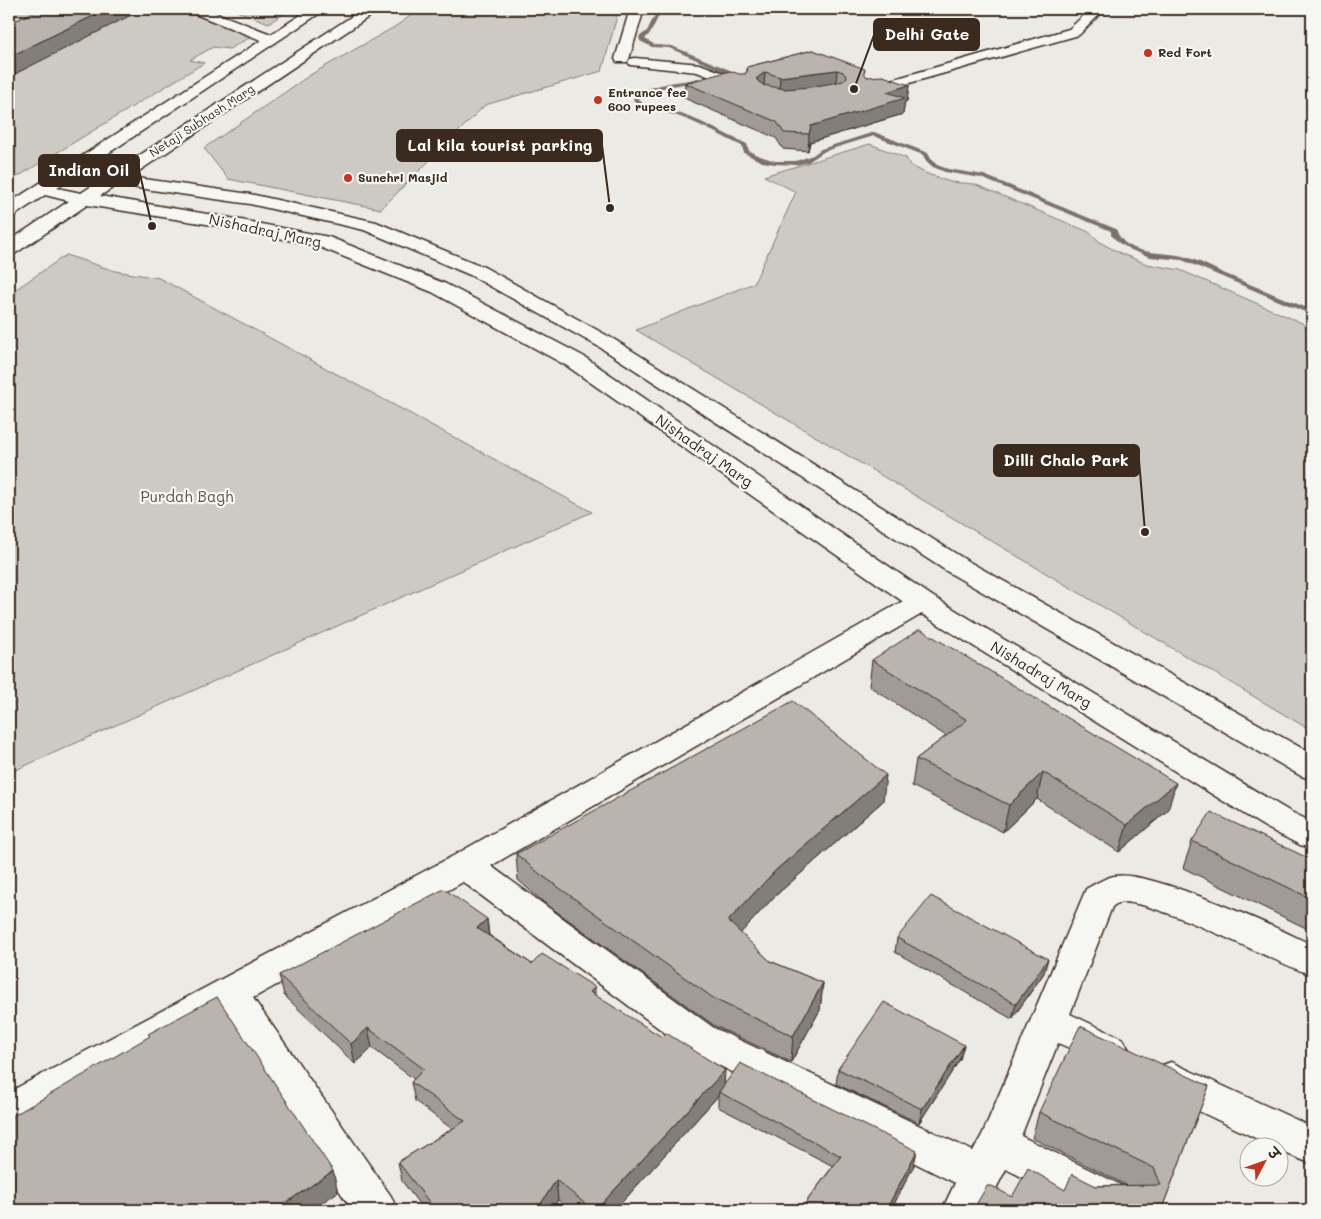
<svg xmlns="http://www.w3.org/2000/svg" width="1321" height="1219" font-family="Mali,'Playpen Sans Deva',sans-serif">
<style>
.green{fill:#cdcac4;stroke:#847a71}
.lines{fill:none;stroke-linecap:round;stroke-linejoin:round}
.stream{fill:#7c7167;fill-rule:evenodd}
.street-casing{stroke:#3b2a1e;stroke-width:3}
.secondary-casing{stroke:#3b2a1e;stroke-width:3}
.street{fill:#f6f6f2;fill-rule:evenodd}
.secondary{fill:#f6f6f2;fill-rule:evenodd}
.wall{fill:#a09b96;stroke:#3b2a1e}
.shaded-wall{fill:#827e7a;stroke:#3b2a1e}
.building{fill:#bab4ae;stroke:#3b2a1e;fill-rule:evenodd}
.poi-dot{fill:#c8321e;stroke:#f6f6f2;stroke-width:2}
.labels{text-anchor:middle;stroke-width:4.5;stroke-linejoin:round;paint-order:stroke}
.far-poi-label{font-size:12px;font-weight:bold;fill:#3b2a1e;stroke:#f6f6f2;text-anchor:start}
.far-street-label{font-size:12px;fill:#3b2a1e;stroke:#f6f6f2}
.street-label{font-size:15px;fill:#3b2a1e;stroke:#f6f6f2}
.park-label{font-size:15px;fill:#605248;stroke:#f6f6f2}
.leader{fill:none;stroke:#3b2a1e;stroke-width:2}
.callout-dot{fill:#3b2a1e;stroke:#f6f6f2;stroke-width:2}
.callout{fill:#3b2a1e;stroke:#3b2a1e;stroke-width:2}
.callout-label{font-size:16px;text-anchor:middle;font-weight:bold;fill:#fff}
</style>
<rect width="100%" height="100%" fill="#ebeae5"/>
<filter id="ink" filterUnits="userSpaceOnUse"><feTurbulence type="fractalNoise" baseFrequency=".02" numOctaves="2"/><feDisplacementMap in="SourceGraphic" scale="10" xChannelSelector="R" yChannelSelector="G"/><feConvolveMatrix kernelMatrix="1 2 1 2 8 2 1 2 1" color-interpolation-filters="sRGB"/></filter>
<g filter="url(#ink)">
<!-- green -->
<g class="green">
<path d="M 9,9 L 179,9 L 251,37 L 229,49 L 213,47 L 190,60 L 204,63 L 9,182 Z"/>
<path d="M 231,9 L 291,9 L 269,23 Z"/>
<path d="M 402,9 L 619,9 L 602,71 L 485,105 L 381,209 L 228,179 L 204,148 L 310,75 L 396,26 L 413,14 L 398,11 Z"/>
<path d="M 870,144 L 906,158 L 910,165 L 925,173 L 950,182 L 974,184 L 1089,232 L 1101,243 L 1122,254 L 1147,264 L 1180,270 L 1302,323 L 1312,334 L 1312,731 L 636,330 L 754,283 L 796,192 L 764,176 Z"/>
<path d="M 66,255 L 115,271 L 159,278 L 592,512 L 9,773 L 9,294 Z"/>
</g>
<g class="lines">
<!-- stream -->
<g class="stream">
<path d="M 658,9 L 662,9 L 651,32 L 645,39 L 655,45 L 672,46 L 732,71 L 732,73 L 717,76 L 717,74 L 725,72 L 669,48 L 652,47 L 640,41 L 639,37 L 647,31 Z"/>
<path d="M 698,78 L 700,79 L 700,81 C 683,85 651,87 639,99 C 646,110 660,108 671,111 C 698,118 722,133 747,144 L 749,151 L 757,155 L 775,161 L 796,161 L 813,155 L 821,149 L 874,132 L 928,153 L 931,159 L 937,165 L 948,169 L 984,175 L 1116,229 C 1125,258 1164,250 1186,257 C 1200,261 1214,269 1228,275 C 1256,287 1284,298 1312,310 L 1312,315 L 1182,260 L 1150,257 L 1131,250 L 1119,243 L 1111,235 L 1111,231 L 981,178 L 945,172 L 933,167 L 926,161 L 923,155 L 874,136 L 825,151 L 808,162 L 796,165 L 775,164 L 762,162 L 744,153 L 742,146 C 718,135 693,119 667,113 C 654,110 641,112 633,99 C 647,83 678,83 698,78 Z"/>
</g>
<!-- street casing -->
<g class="street-casing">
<g id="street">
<path d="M 188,9 L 206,9 L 276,36 L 278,39 L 271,43 L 266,42 L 190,12 Z"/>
<path d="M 630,9 L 644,9 L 629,59 L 627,62 L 617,62 L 615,59 Z"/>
<path d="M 1091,9 L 1105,9 L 1079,35 L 892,88 L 871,91 L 866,90 L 864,87 L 866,84 L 891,80 L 1069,29 Z"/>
<path d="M 635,58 L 700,64 L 744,81 L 746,84 L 744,87 L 739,88 L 697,72 L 630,65 L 628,62 L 630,59 Z"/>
<path d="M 922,594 L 932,596 L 936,602 L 932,608 L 491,866 L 714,1028 L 973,1151 L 982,1135 L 1086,889 C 1095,884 1104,878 1114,876 C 1149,869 1276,927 1312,945 L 1312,975 C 1277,964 1146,894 1118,903 C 1116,904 1114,905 1112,907 L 1070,1014 L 1123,1039 L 1129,1050 L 1123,1061 L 1110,1066 L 1058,1043 L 1021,1136 L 1143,1196 L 1149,1210 L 1087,1210 L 1006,1169 L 985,1210 L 942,1210 L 955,1183 L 688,1050 L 463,882 L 253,998 L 391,1196 L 397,1210 L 352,1210 L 223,1014 L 23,1124 L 9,1129 L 9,1092 L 453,856 L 912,596 Z"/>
<path d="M 1171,1062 L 1312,1127 L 1312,1164 L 1278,1150 L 1278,1146 L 1272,1146 L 1157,1091 L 1152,1079 L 1157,1067 Z"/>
</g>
</g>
<!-- secondary casing -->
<g class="secondary-casing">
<path id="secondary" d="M 310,9 L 326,9 L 83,170 L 111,174 L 363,9 L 377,9 L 376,12 L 130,177 L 250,194 L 376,222 L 484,267 L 615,340 L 966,560 L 1312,754 L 1312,779 L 1301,776 L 948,572 L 601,348 L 470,275 L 364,230 L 250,204 L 117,185 L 100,196 L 225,217 L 329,237 L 446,284 L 583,356 L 932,596 L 1289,811 L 1312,822 L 1312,848 L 1300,845 L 1265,827 L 912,608 L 567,366 L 432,292 L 317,246 L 225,227 L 87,205 L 16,253 L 9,255 L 9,241 L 69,201 L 45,195 L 15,215 L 9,216 L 9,203 ZM 70,179 L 98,182 L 81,193 L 57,188 Z"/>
</g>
<!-- street -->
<use href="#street" class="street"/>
<!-- secondary -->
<use href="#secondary" class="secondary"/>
</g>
<!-- wall -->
<g class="wall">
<path d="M 813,50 L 864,74 L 867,77 L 909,85 L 907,101 L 905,101 L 903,114 L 810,142 L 808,151 L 783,149 L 776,138 L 684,98 L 685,83 L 745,74 L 747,71 L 747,67 Z"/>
<path d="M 872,660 L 1168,810 L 1119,852 L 1037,799 L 1003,832 L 912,786 L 916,759 L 946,736 L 869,686 Z"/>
<path d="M 883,801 L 774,897 L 740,933 L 770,961 L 823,983 L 820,1010 L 791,1062 L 715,1026 L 542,901 L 518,880 L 516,854 Z"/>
<path d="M 1192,841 L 1312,860 L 1312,931 L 1183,868 Z"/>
<path d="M 487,919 L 489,935 L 532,964 L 595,996 L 724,1085 L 914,1165 L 891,1210 L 800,1210 L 833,1166 L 718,1107 L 718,1096 L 615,1210 L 570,1210 L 558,1200 L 551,1210 L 418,1210 L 422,1208 L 402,1181 L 398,1162 L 452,1129 L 415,1101 L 411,1082 L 414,1079 L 372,1048 L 355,1064 L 284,995 L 279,975 Z"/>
<path d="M 897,938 L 1044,973 L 1012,1019 L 895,952 Z"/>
<path d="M 964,1045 L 960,1059 L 919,1123 L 836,1084 L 838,1069 Z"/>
<path d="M 1209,1086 L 1162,1208 L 1012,1197 L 1096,1186 L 1126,1185 L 1032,1138 L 1039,1112 Z"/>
</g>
<!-- shaded-wall -->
<g class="shaded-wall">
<path d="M 107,9 L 143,9 L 9,77 L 9,57 Z"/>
<path d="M 837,70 L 836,85 L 779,92 L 780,77 Z"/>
<path d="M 765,72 L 764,87 L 756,79 Z"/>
<path d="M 909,85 L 907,101 L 905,101 L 903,114 L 810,142 L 808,151 L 809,134 L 811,126 L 887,92 Z"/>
<path d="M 1043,772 L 1037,799 L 1003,832 L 1009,805 Z"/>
<path d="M 886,775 L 883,801 L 774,897 L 727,948 L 728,921 L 776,870 Z"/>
<path d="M 1176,783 L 1168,810 L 1119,852 L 1127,825 Z"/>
<path d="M 487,919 L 489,939 L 477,928 Z"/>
<path d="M 1048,959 L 1044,973 L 1012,1019 L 1016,1004 Z"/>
<path d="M 823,983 L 820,1010 L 791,1062 L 793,1036 Z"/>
<path d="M 595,987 L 595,1007 L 590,992 Z"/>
<path d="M 368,1028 L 372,1048 L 355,1064 L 351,1044 Z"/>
<path d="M 964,1045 L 960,1059 L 919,1123 L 922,1109 Z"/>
<path d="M 725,1070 L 724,1090 L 719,1092 L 718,1096 L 615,1210 L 596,1210 Z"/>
<path d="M 917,1151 L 914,1165 L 891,1210 L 886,1210 Z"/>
<path d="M 333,1171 L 338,1192 L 311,1210 L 275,1210 Z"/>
<path d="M 556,1180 L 558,1200 L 551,1210 L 537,1210 Z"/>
</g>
<!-- building -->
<g class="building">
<path d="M 40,9 L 107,9 L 9,57 L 9,24 Z"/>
<path d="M 813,50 L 865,69 L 864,73 L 867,77 L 883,76 L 909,85 L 887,92 L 905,98 L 811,126 L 809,134 L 784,133 L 777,122 L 685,83 L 730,71 L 739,74 L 745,74 L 748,70 L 747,67 ZM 837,70 L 843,72 L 847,77 L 843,81 L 811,87 L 785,89 L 763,85 L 756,79 L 765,72 L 780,77 Z"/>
<path d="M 920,629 L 1176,783 L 1127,825 L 1043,772 L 1009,805 L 916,759 L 967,720 L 872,660 Z"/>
<path d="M 793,701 L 886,775 L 776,870 L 728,921 L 770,961 L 823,983 L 793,1036 L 716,1000 L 540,874 L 516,854 Z"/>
<path d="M 1211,812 L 1312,860 L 1312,899 L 1192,841 Z"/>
<path d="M 444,889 L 487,919 L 477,928 L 532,964 L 542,954 L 595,987 L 590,992 L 662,1037 L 666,1033 L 725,1070 L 596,1210 L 593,1210 L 556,1180 L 537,1210 L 418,1210 L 430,1203 L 398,1162 L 465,1121 L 411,1082 L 424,1069 L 368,1028 L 351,1044 L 279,975 Z"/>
<path d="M 931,896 L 1048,959 L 1016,1004 L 897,938 Z"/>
<path d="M 217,997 L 333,1171 L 275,1210 L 9,1210 L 9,1118 L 56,1091 L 150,1036 L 148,1034 Z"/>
<path d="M 884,1002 L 964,1045 L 922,1109 L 838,1069 Z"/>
<path d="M 1080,1026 L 1209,1086 L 1162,1208 L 1166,1210 L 973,1210 L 987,1186 L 992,1186 L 1012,1197 L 1028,1168 L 1065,1190 L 1072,1174 L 1096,1186 L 1161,1185 L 1154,1168 L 1039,1112 Z"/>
<path d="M 740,1063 L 917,1151 L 886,1210 L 800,1210 L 841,1156 L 719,1092 Z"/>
</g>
</g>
<!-- markers -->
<g class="poi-dot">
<circle cx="1148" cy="53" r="5"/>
<circle cx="598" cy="100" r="5"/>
<circle cx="348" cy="178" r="5"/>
</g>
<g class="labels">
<!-- far-poi labels -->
<g class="far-poi-label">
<text x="1158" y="57">Red Fort</text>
<text x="608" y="97">Entrance fee<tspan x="608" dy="14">600 rupees</tspan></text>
<text x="358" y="182">Sunehri Masjid</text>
</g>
<!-- far-street labels -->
<g class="far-street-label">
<text transform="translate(202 121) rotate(-33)" y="4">Netaji Subhash Marg</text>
</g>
<!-- street labels -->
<g class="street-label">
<text transform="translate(265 231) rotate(12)" y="5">Nishadraj Marg</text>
<text transform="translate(704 451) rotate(35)" y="5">Nishadraj Marg</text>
<text transform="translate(1041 675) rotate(31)" y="5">Nishadraj Marg</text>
</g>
<!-- park labels -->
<g class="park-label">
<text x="187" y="502">Purdah Bagh</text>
</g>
</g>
<!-- callouts -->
<path class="leader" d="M854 89L874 35M610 208L602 145M152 226L139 170M1145 532L1139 460"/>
<g class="callout-dot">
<circle cx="854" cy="89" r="5"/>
<circle cx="610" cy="208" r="5"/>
<circle cx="152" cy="226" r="5"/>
<circle cx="1145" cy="532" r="5"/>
</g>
<g class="callout">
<rect x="874" y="19" width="105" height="31" rx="5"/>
<rect x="397" y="130" width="205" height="31" rx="5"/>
<rect x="39" y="155" width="100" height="31" rx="5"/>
<rect x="994" y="445" width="145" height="31" rx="5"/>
</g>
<g class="callout-label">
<text x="927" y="40">Delhi Gate</text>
<text x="500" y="151">Lal kila tourist parking</text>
<text x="89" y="176">Indian Oil</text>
<text x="1066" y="466">Dilli Chalo Park</text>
</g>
<!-- margin -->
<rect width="1321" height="1219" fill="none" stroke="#f6f6f2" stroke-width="30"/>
<rect x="15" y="15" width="1291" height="1189" fill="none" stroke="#3b2a1e" stroke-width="2" filter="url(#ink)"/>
<!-- north arrow -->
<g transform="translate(1264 1162) rotate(49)"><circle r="24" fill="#f6f6f2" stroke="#aba49d"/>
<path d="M0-4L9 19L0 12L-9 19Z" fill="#c8321e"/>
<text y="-8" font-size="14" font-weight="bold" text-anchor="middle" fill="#3b2a1e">उ</text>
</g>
</svg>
